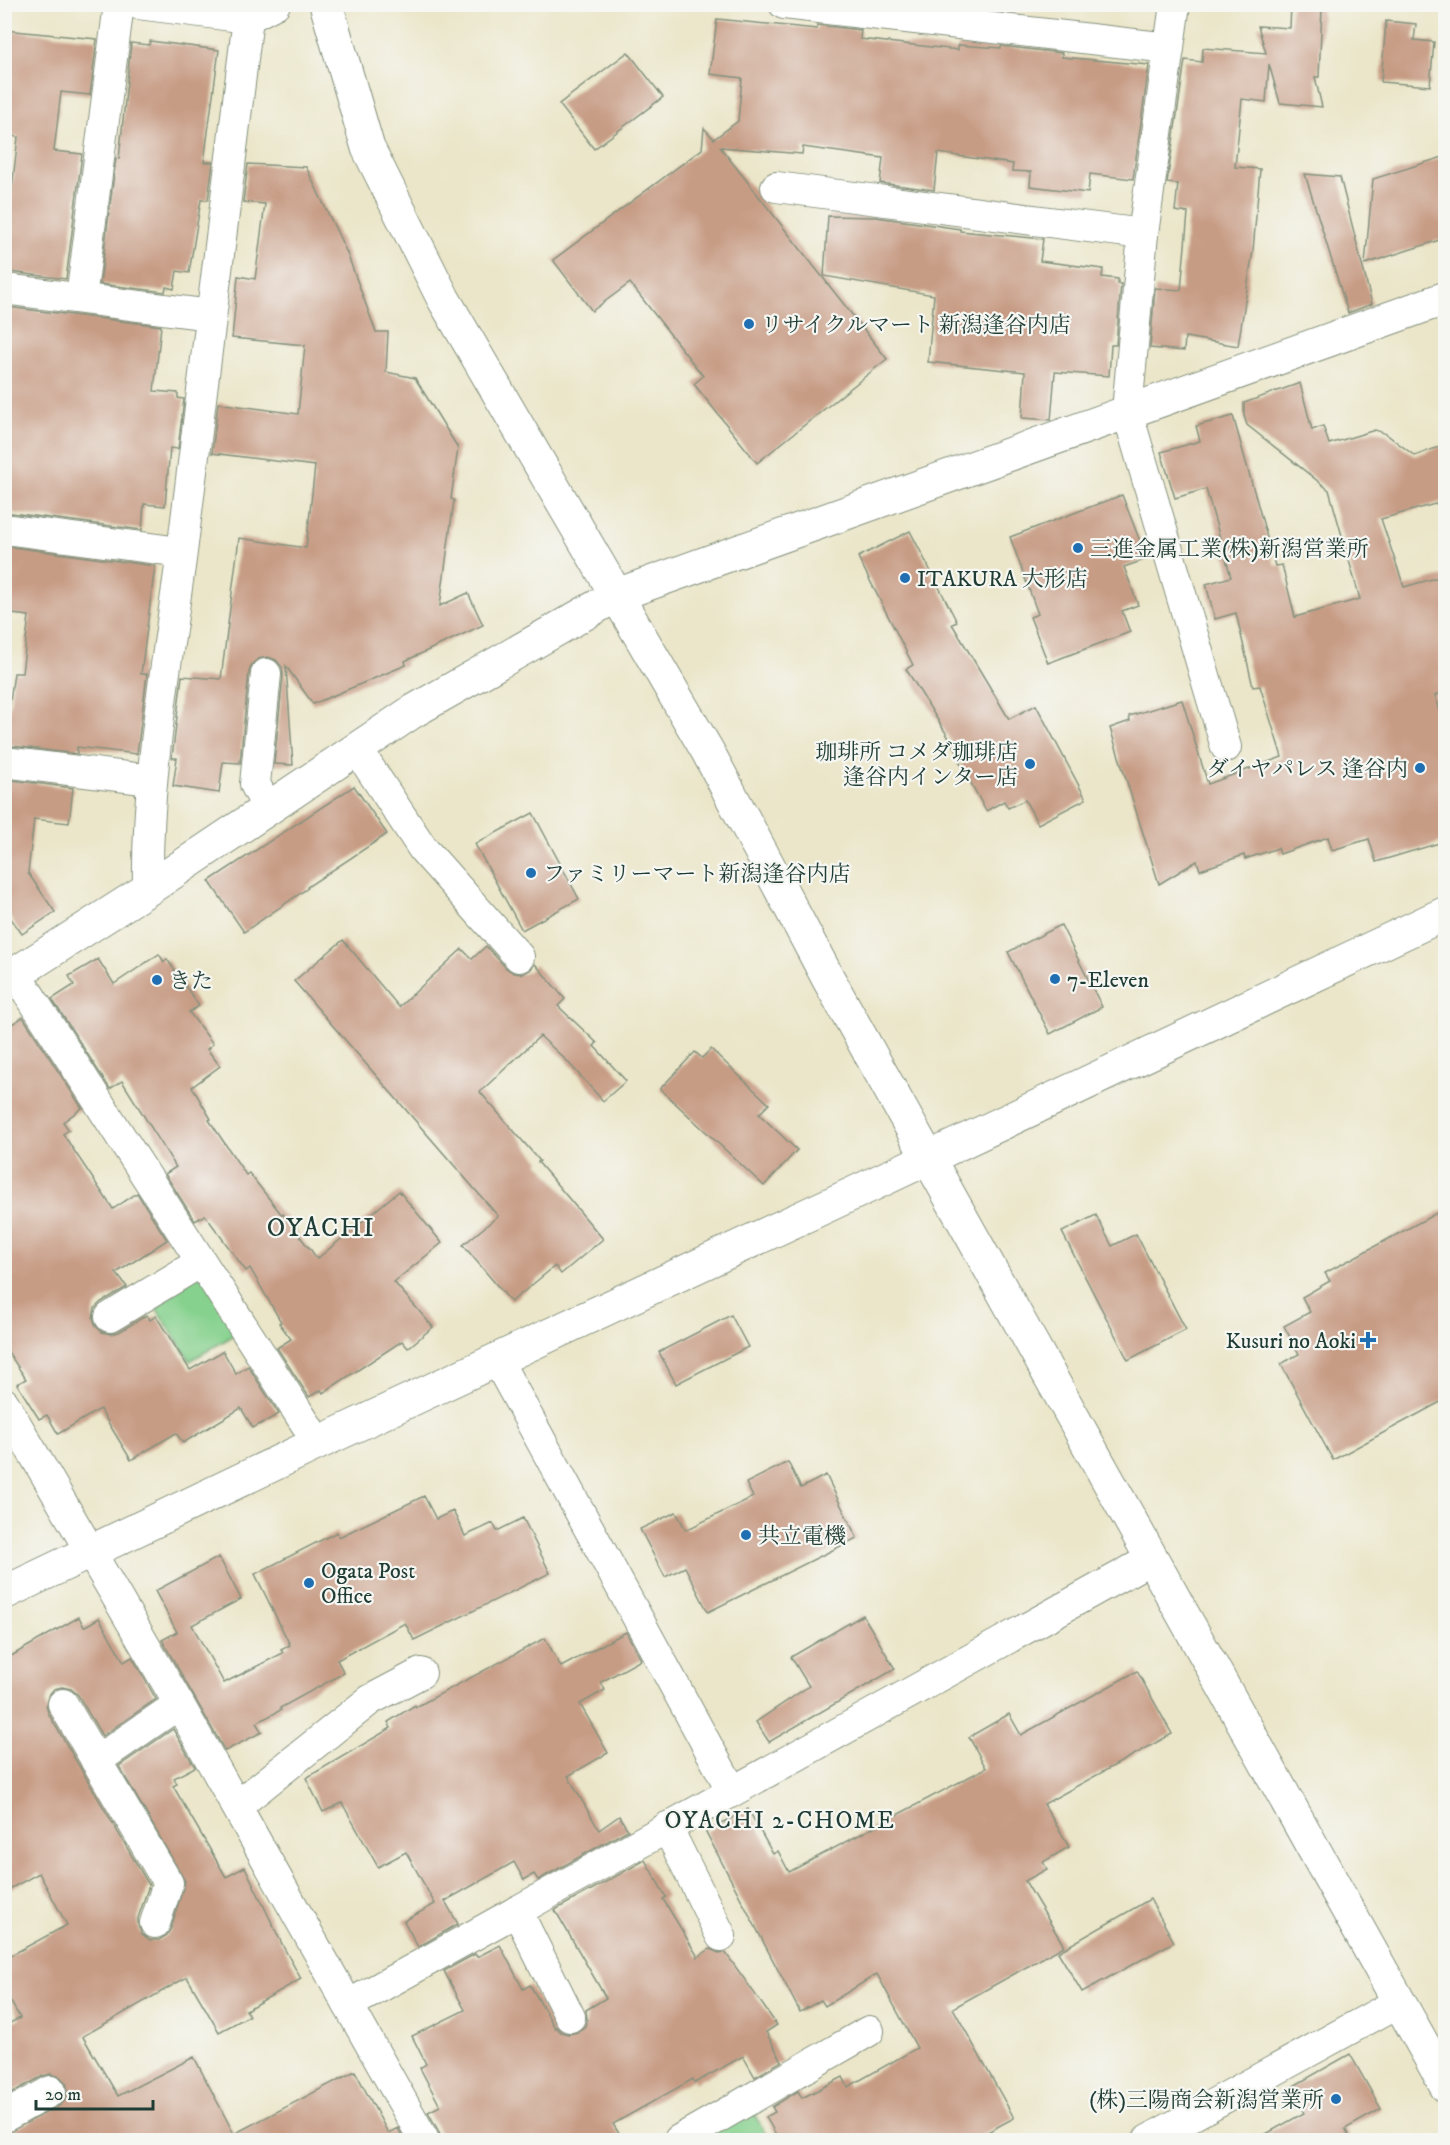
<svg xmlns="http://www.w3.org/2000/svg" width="1450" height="2145" font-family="'IM FELL DW Pica','Noto Serif JP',serif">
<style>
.green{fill:#86d18e;stroke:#528761;stroke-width:1.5}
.building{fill:#c79c85}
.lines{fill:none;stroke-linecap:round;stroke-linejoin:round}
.minor-casing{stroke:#85927e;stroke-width:32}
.tertiary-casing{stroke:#85927e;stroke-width:35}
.minor{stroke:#fff;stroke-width:30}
.tertiary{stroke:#fff;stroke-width:33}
.poi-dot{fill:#1f6fb2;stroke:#f6f6f2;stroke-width:2}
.labels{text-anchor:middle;stroke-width:4.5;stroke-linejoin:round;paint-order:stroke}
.poi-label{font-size:22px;fill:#1f3d34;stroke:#f6f6f2;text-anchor:start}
.neighbourhood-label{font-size:24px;letter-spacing:1.5px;fill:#1f3d34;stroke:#f6f6f2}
.quarter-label{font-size:26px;letter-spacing:1.5px;fill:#1f3d34;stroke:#f6f6f2}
</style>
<rect width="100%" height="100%" fill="#f6f6f2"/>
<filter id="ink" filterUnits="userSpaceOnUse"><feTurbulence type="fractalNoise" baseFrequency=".0167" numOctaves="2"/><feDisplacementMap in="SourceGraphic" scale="12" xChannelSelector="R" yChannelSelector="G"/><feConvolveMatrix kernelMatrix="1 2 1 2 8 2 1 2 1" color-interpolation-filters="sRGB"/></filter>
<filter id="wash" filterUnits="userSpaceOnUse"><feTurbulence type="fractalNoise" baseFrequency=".008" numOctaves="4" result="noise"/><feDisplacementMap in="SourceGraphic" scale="24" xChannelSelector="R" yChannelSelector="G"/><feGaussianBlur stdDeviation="1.35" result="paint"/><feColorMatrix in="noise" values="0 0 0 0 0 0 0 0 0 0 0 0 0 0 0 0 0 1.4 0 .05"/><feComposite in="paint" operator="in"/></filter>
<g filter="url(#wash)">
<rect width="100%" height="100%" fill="#ebe6c9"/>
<!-- green -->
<g class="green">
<path d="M 201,1264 L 243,1330 L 190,1361 L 149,1297 Z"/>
<path d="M 748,2103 L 769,2140 L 683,2140 Z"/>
</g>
<g id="blocks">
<!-- building -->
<g class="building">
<path d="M 1291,6 L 1322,8 L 1319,77 L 1315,77 L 1322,107 L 1280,103 L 1269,64 L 1266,102 L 1242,99 L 1235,167 L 1260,169 L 1253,251 L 1238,346 L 1185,337 L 1184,351 L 1150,348 L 1155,288 L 1181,290 L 1188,213 L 1175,211 L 1178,184 L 1167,183 L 1185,60 L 1202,62 L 1203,48 L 1266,53 L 1258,26 L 1290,28 Z"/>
<path d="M 717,19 L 817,29 L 817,25 L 861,30 L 860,39 L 958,50 L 958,45 L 1001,48 L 1001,46 L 1062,53 L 1062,57 L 1149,65 L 1133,179 L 1090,174 L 1088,193 L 1030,186 L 1031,172 L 1012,171 L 1013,164 L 938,153 L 934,190 L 880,183 L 883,158 L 803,147 L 802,154 L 720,147 L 887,359 L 757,463 L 694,384 L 703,376 L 630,283 L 592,311 L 553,260 L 702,149 L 704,128 L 714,139 L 738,121 L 742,78 L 710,74 Z"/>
<path d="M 1386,21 L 1416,24 L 1414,40 L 1434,42 L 1430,86 L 1381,82 Z"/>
<path d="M 4,30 L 97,39 L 90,95 L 61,92 L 54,151 L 82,154 L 66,279 L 10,272 L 11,266 L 4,266 L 4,214 L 9,214 L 18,137 L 4,135 Z"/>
<path d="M 150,41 L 219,50 L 204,162 L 213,162 L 208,200 L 201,200 L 189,273 L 177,271 L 174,289 L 166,287 L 165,292 L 100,284 L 116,158 L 119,159 L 131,43 L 149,45 Z"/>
<path d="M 628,52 L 663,97 L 594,149 L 559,104 Z"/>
<path d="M 1446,156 L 1446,238 L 1365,264 L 1373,179 Z"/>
<path d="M 248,164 L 306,167 L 347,253 L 376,332 L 388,332 L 386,372 L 415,378 L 458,448 L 451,499 L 454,500 L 440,606 L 468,593 L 483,625 L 405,661 L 406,665 L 313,704 L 286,666 L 293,765 L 274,764 L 283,676 L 282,667 L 276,660 L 268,657 L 258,659 L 252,664 L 249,672 L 240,763 L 223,762 L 219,793 L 173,786 L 177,758 L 172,758 L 182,676 L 221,679 L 239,538 L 306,548 L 315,466 L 212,453 L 218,403 L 298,414 L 305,345 L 232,338 L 238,276 L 255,279 L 265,204 L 243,202 Z"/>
<path d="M 1305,174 L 1340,177 L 1372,304 L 1348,313 Z"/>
<path d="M 828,216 L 876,217 L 960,229 L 960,231 L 1043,239 L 1040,261 L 1103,269 L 1102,277 L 1118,279 L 1118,284 L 1121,284 L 1116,345 L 1111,345 L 1109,376 L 1055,372 L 1051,420 L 1022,418 L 1025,372 L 928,362 L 934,295 L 824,276 Z"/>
<path d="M 7,307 L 161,326 L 154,391 L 178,393 L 178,398 L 184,399 L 178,449 L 170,448 L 165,506 L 144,504 L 142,530 L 4,512 L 4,342 Z"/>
<path d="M 1300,383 L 1312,430 L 1323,426 L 1329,444 L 1375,430 L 1386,434 L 1415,456 L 1446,444 L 1446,501 L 1381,519 L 1404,587 L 1446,575 L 1446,691 L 1435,695 L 1446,730 L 1446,841 L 1376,862 L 1369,839 L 1332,850 L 1328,837 L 1280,854 L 1278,848 L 1245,859 L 1244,855 L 1200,870 L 1197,861 L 1159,884 L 1110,728 L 1130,721 L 1129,716 L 1182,700 L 1208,784 L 1282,757 L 1260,686 L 1253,687 L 1236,613 L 1215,619 L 1206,584 L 1231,577 L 1206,489 L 1175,498 L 1161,452 L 1200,441 L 1196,426 L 1233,416 L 1275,566 L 1282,565 L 1295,617 L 1360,599 L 1329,490 L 1247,425 L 1244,416 L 1244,403 Z"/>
<path d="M 1122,495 L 1147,559 L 1124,567 L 1138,605 L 1122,611 L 1130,632 L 1048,663 L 1030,617 L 1038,614 L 1010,537 Z"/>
<path d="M 910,531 L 957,622 L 952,624 L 1009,719 L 1036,705 L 1086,799 L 1038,824 L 1025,800 L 1008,808 L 1004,801 L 986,811 L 959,761 L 962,759 L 906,669 L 913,665 L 858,557 Z"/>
<path d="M 4,546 L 155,566 L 141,674 L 147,674 L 137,754 L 77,747 L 77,754 L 4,745 L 14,673 L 22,673 L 29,616 L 4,613 Z"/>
<path d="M 4,779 L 73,788 L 69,823 L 34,819 L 28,873 L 55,912 L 22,934 L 4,909 Z"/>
<path d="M 354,786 L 387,834 L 307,887 L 308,888 L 244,932 L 209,881 Z"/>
<path d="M 533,813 L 579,899 L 522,930 L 475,844 Z"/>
<path d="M 1061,925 L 1102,1007 L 1050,1034 L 1008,952 Z"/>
<path d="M 343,940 L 399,1007 L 462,949 L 472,959 L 486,946 L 506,968 L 514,973 L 523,974 L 530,970 L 535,964 L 565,999 L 558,1006 L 597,1043 L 594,1046 L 626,1081 L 603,1101 L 567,1061 L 540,1036 L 480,1092 L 540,1161 L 538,1162 L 603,1239 L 561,1274 L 555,1266 L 511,1302 L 463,1245 L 498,1216 L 294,981 Z"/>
<path d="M 159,954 L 164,962 L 167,959 L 199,1006 L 189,1012 L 213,1044 L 207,1049 L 220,1066 L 192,1087 L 211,1119 L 209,1120 L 246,1175 L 249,1173 L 282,1215 L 283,1214 L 308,1247 L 309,1247 L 317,1259 L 399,1191 L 442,1243 L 394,1282 L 433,1327 L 408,1348 L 402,1341 L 323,1393 L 321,1390 L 309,1397 L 277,1348 L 291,1339 L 279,1323 L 281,1322 L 250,1268 L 246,1271 L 205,1215 L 195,1221 L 165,1174 L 176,1167 L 122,1081 L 110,1089 L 52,999 L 74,985 L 69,976 L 98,959 L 114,984 Z"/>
<path d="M 23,1017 L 82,1108 L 63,1122 L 69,1130 L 63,1134 L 113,1209 L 137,1193 L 167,1240 L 116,1273 L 127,1287 L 101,1302 L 95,1308 L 93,1318 L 96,1326 L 102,1332 L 111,1334 L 119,1332 L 147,1315 L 150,1320 L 156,1316 L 190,1370 L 223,1351 L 236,1374 L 248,1366 L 279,1414 L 253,1428 L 241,1408 L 183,1443 L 176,1433 L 131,1460 L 100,1409 L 58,1434 L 47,1415 L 39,1419 L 17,1384 L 26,1379 L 4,1346 L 4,1029 Z"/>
<path d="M 711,1049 L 769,1104 L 759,1114 L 797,1150 L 764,1186 L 660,1089 L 695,1052 L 702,1058 Z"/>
<path d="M 1446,1208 L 1446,1399 L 1333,1460 L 1281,1364 L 1299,1354 L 1284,1326 L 1310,1312 L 1302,1297 L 1330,1281 L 1325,1273 Z"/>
<path d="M 1096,1215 L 1112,1246 L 1136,1234 L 1186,1330 L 1128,1360 L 1062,1232 Z"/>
<path d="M 731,1315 L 748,1347 L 676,1384 L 659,1352 Z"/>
<path d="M 788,1462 L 801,1488 L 826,1475 L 857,1538 L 708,1612 L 685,1567 L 665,1577 L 640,1529 L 676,1512 L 686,1530 L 753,1497 L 746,1483 Z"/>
<path d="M 424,1496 L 436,1519 L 453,1511 L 465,1536 L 493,1523 L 497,1531 L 523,1518 L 550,1573 L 414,1640 L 405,1623 L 337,1660 L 344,1673 L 280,1708 L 281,1710 L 256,1723 L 262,1732 L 225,1751 L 162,1640 L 177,1632 L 155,1591 L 219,1557 L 241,1599 L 192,1625 L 224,1683 L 283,1653 L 281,1650 L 290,1645 L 255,1574 L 337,1532 L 339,1537 Z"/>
<path d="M 863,1615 L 895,1669 L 769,1742 L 756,1722 L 809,1686 L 791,1657 Z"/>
<path d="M 79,1617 L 84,1627 L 99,1618 L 124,1662 L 132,1657 L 156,1699 L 102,1736 L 78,1695 L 71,1689 L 62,1687 L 54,1689 L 48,1696 L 46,1704 L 48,1713 L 149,1885 L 138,1918 L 138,1926 L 142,1934 L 150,1940 L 159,1940 L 167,1935 L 171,1928 L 185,1881 L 119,1766 L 173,1729 L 195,1767 L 174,1778 L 177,1784 L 173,1786 L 226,1877 L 245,1867 L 284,1948 L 301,1979 L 246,2010 L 249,2016 L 219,2032 L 187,1977 L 85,2035 L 83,2037 L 118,2096 L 194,2057 L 234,2134 L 355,2071 L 388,2133 L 398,2128 L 404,2140 L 11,2140 L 7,2133 L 59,2106 L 66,2099 L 68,2091 L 66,2083 L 60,2077 L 51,2074 L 43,2076 L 4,2097 L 4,2026 L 20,2018 L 4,1990 L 4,1959 L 67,1925 L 39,1873 L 4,1892 L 4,1660 Z"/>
<path d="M 626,1632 L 641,1660 L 601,1682 L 605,1690 L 580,1704 L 608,1753 L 568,1776 L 599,1830 L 619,1816 L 628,1830 L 538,1880 L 534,1874 L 524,1880 L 514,1862 L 445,1901 L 458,1924 L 418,1947 L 404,1921 L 435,1904 L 406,1852 L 378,1867 L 342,1803 L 323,1812 L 306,1778 L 391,1728 L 388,1722 L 415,1705 L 416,1707 L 545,1638 L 561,1667 Z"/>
<path d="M 1137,1671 L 1172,1734 L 1044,1804 L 1069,1847 L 1043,1862 L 1047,1869 L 1025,1881 L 1064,1946 L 953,2008 L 1014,2118 L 973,2140 L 779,2140 L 766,2117 L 775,2112 L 772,2107 L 798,2091 L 802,2098 L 843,2077 L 848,2087 L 917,2048 L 877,1974 L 825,2006 L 821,2000 L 800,2012 L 706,1832 L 748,1809 L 773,1854 L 778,1851 L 789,1872 L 986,1768 L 969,1737 L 1009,1714 L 1021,1735 Z"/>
<path d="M 645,1860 L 666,1897 L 663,1899 L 698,1957 L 710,1949 L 719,1953 L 725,1952 L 777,2025 L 766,2032 L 782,2061 L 755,2077 L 743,2056 L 695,2083 L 693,2079 L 613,2124 L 623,2140 L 441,2140 L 439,2132 L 428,2112 L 440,2106 L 420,2068 L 426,2064 L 412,2036 L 465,2010 L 444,1971 L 475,1954 L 477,1957 L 500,1945 L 523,1989 L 530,1985 L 555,2028 L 556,2027 L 561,2032 L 568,2034 L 578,2032 L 585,2026 L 587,2019 L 586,2010 L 606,1998 L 555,1910 Z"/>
<path d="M 1150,1899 L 1174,1942 L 1082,1992 L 1058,1952 Z"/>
<path d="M 1350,2054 L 1381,2109 L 1345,2129 L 1351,2140 L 1255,2140 L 1304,2113 L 1290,2088 Z"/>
</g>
</g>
</g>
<g filter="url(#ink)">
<use href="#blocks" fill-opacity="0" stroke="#85927e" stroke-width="1.5"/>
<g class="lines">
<!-- minor casing -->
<g class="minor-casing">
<g id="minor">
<path d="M 138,4 L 248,18 L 275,4"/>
<path d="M 784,4 L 1169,48"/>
<path d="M 1175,4 L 1143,234 L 1127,411 L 1226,747"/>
<path d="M 776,187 L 1143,234"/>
<path d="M 4,289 L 211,315"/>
<path d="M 81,298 L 119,4"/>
<path d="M 4,529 L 181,552"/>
<path d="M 266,674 L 255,784 L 268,809"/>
<path d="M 357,749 L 423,849 L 519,957"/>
<path d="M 4,762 L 151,780"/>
<path d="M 148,889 C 146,776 167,664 182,552 C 205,374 226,196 248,18"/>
<path d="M 16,974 L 318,1443"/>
<path d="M 110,1317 L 201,1262"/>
<path d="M 497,1360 L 732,1791"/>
<path d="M 4,1403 L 179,1704 L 424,2140"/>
<path d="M 63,1704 L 168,1883 L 155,1923"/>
<path d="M 96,1761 L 179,1704"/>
<path d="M 237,1806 L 370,1700 L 421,1673"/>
<path d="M 667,1827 L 721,1936"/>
<path d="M 517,1911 L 570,2017"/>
<path d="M 348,2005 L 1151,1559"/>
<path d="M 4,2117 L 51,2091"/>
<path d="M 679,2140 L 869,2031"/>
<path d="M 1148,2140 L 1399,2002"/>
</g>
</g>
<!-- tertiary casing -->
<g class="tertiary-casing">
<g id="tertiary">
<path d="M 326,4 L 368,148 L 443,298 L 708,752 L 829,980 L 1446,2086"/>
<path d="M 4,981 L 148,889 L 412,712 L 617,595 L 1446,298"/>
<path d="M 4,1593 L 318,1443 L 865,1188 L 1446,913"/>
</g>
</g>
<!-- minor -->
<use href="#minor" class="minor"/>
<!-- tertiary -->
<use href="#tertiary" class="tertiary"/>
</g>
</g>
<!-- markers -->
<g class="poi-dot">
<circle cx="749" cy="324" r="6"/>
<circle cx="1078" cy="548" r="6"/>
<circle cx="905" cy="578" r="6"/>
<circle cx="1030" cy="764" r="6"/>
<circle cx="1420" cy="768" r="6"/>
<circle cx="531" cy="873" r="6"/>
<circle cx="1055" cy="979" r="6"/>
<circle cx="157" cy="980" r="6"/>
<path d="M1365 1331h6v6h6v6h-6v6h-6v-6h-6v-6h6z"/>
<circle cx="746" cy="1535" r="6"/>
<circle cx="309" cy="1583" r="6"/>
<circle cx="1336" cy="2099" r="6"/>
</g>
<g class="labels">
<!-- poi labels -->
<g class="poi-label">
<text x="761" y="332">リサイクルマート 新潟逢谷内店</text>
<text x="1090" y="556">三進金属工業(株)新潟営業所</text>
<text x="917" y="586">ITAKURA 大形店</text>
<text x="1018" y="759" text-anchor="end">珈琲所 コメダ珈琲店<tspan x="1018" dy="25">逢谷内インター店</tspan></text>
<text x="1408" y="776" text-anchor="end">ダイヤパレス 逢谷内</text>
<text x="543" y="881">ファミリーマート新潟逢谷内店</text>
<text x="1067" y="987">7-Eleven</text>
<text x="169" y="988">きた</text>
<text x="1356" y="1348" text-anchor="end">Kusuri no Aoki</text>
<text x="758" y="1543">共立電機</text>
<text x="321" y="1578">Ogata Post<tspan x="321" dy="25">Office</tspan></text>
<text x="1324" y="2107" text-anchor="end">(株)三陽商会新潟営業所</text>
</g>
<!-- neighbourhood labels -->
<g class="neighbourhood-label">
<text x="780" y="1828">OYACHI 2-CHOME</text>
</g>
<!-- quarter labels -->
<g class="quarter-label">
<text x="321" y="1236">OYACHI</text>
</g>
</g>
<!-- margin -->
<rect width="1450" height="2145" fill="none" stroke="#f6f6f2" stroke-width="24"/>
<!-- scale -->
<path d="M36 2100v9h117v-9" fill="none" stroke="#1f3d34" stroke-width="3"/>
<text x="45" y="2100" font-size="18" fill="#1f3d34" stroke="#f6f6f2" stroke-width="4.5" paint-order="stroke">20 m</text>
</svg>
